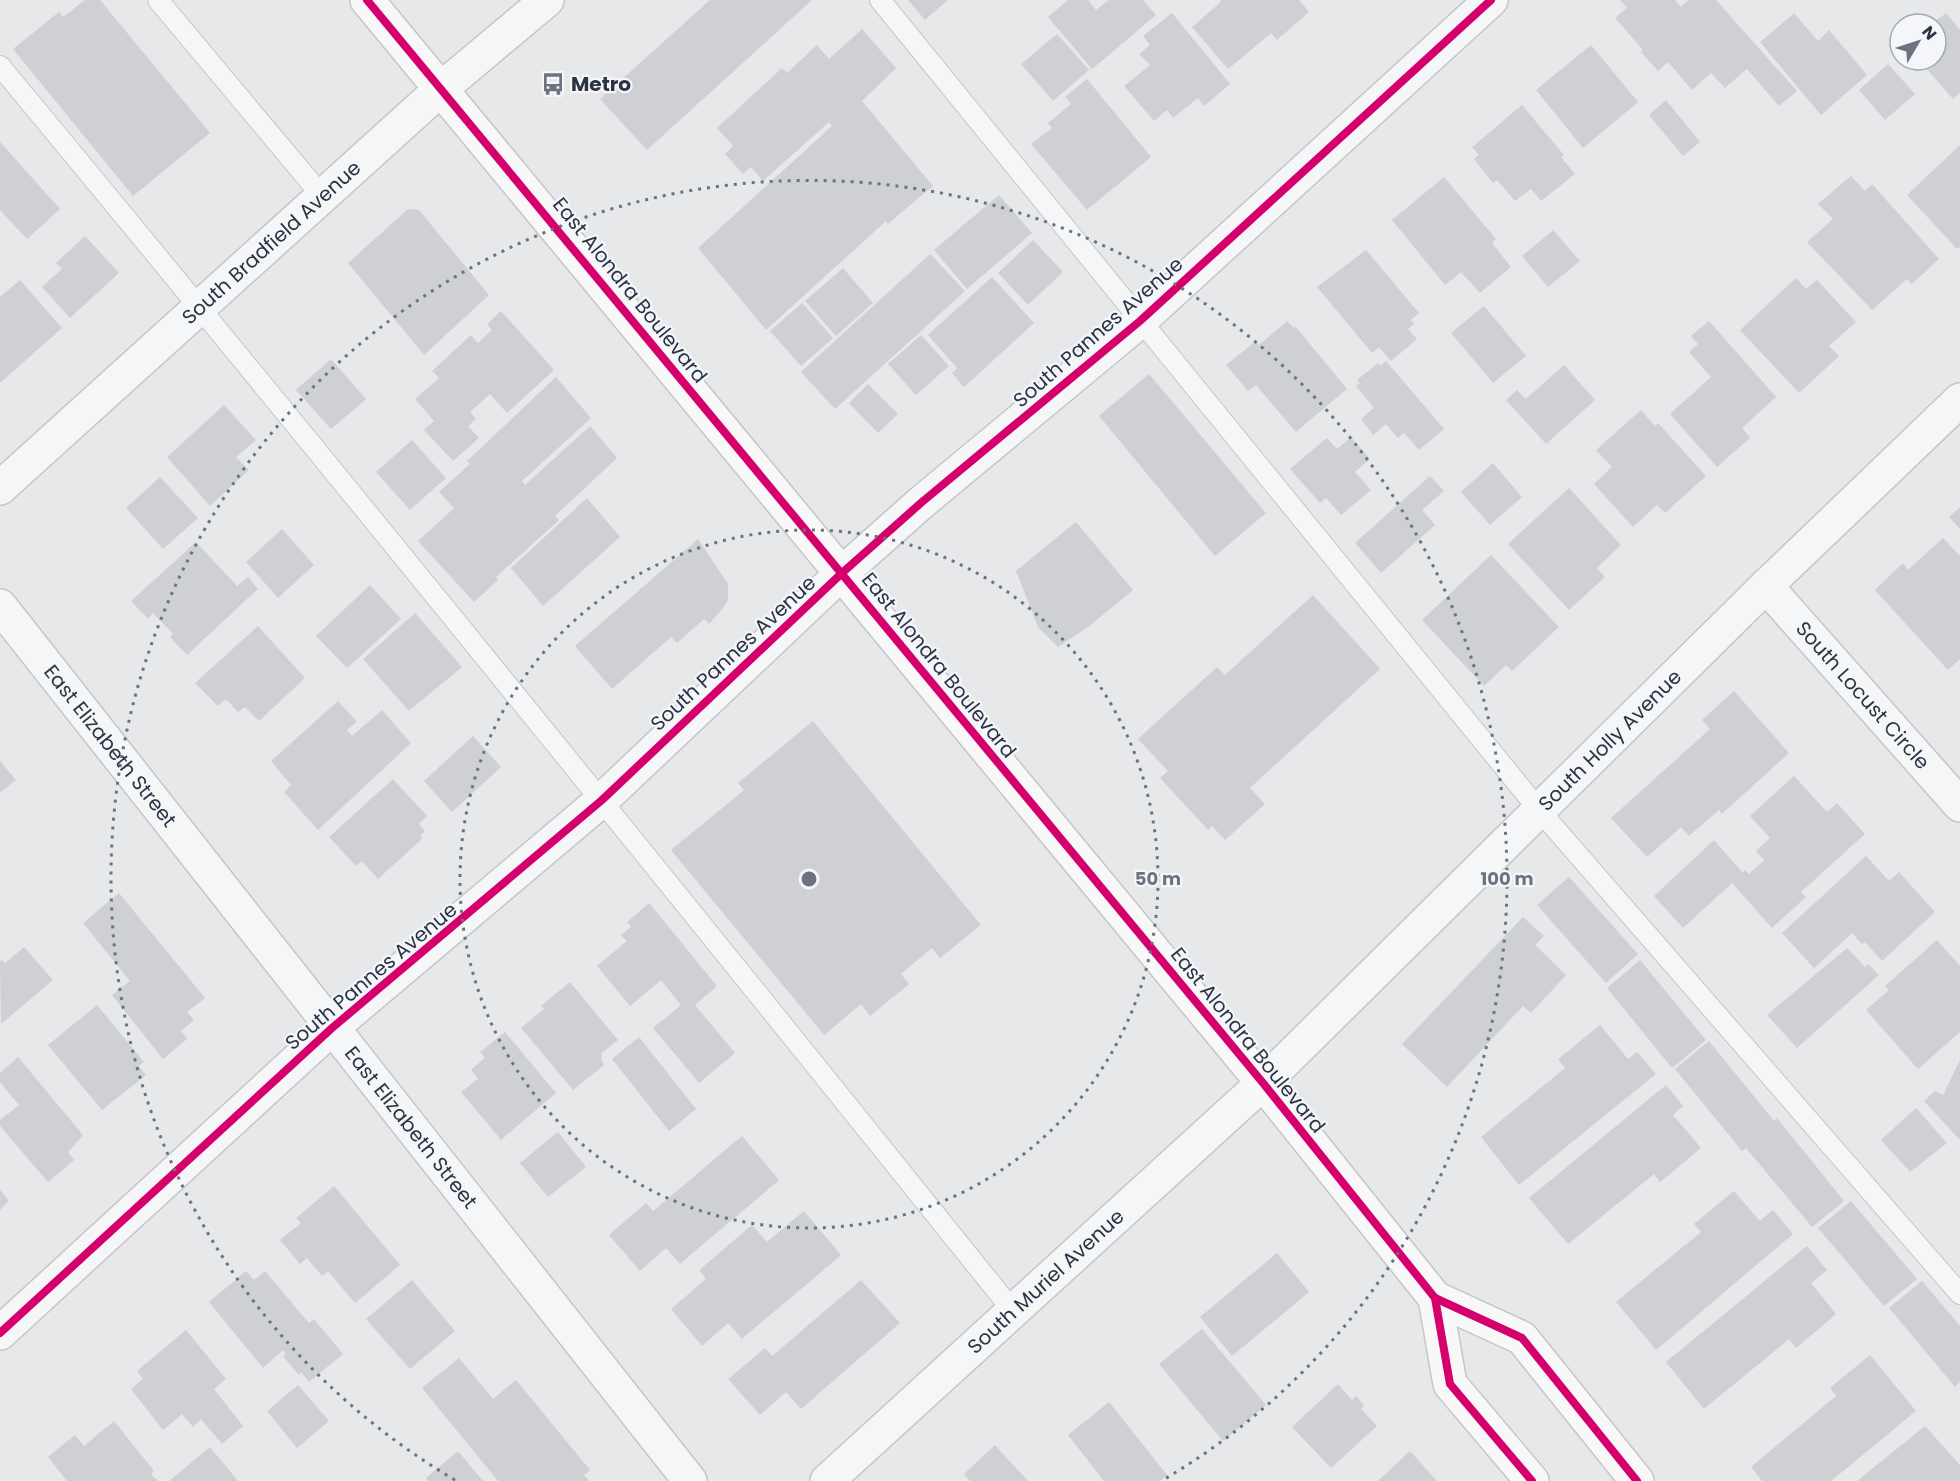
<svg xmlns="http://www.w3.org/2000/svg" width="1960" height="1481" font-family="Poppins,sans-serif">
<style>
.building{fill:#ced0d3}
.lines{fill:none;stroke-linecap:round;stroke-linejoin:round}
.lane-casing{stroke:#c4c6c8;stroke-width:22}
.street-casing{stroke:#c4c6c8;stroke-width:36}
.secondary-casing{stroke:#c4c6c8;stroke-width:36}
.lane{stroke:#f5f6f7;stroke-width:20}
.street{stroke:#f5f6f7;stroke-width:33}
.secondary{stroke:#f8f8f8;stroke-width:33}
.cycleway-casing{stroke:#f4f6f9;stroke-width:11}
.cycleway{stroke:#d6006c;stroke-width:8}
.ring{fill:none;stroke:#6c737f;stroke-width:3;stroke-dasharray:3 6}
.labels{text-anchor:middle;stroke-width:4.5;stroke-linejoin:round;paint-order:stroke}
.poi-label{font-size:20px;font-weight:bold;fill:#2b3445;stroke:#f4f6f9;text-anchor:start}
.street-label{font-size:20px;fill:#2b3445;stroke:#f4f6f9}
.centre{fill:#6c737f;stroke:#f4f6f9;stroke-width:3}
.ring-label{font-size:18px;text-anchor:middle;font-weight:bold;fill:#6c737f;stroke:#f4f6f9;stroke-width:4.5;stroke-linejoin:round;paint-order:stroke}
</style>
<rect width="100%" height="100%" fill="#e6e8ea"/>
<!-- building -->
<g class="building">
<path d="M 85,0 L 100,0 L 210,133 L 133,196 L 13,49 L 59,12 L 63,17 Z"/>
<path d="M 710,0 L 812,0 L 647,150 L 600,99 Z"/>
<path d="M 908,0 L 948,0 L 925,20 Z"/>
<path d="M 1068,0 L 1088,0 L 1096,10 L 1109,0 L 1143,0 L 1156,15 L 1092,69 L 1048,17 Z"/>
<path d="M 1220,0 L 1299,0 L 1309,12 L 1277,40 L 1271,33 L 1228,69 L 1192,27 L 1221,2 Z"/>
<path d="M 1620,0 L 1675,0 L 1681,7 L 1688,0 L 1716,0 L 1797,91 L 1779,106 L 1747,69 L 1725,88 L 1711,73 L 1692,90 L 1668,62 L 1658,71 L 1641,52 L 1643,50 L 1615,18 L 1627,8 Z"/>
<path d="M 1172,13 L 1230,84 L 1204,106 L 1198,98 L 1173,118 L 1167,110 L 1154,121 L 1124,86 L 1150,65 L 1139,54 L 1150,45 L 1143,36 Z"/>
<path d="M 1794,13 L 1818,41 L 1829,30 L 1867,75 L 1821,115 L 1760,42 Z"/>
<path d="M 1946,13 L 1960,30 L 1960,93 L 1953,99 L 1919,60 L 1936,60 L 1936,24 L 1932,24 Z"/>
<path d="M 862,29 L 896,68 L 862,101 L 933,186 L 888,224 L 886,221 L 766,330 L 698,248 L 832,126 L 829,122 L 763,181 L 751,167 L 743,174 L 725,154 L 733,146 L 717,128 L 782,68 L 787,73 L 817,45 L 829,59 Z"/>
<path d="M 1057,34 L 1089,70 L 1053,101 L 1021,64 Z"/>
<path d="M 1591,45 L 1638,102 L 1583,148 L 1536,90 Z"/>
<path d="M 1888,64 L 1915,94 L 1885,120 L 1859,90 Z"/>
<path d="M 1087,79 L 1151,157 L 1087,210 L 1031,144 L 1052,128 L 1048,123 L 1071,104 L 1065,97 Z"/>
<path d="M 1666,100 L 1700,142 L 1683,156 L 1649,115 Z"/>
<path d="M 1522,105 L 1564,155 L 1561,157 L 1575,174 L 1541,201 L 1531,189 L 1515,201 L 1497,180 L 1493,183 L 1474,159 L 1479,155 L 1472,147 Z"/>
<path d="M 0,142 L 60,209 L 27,239 L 0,210 Z"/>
<path d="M 1960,145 L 1960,247 L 1957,249 L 1907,195 Z"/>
<path d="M 1851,176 L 1865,191 L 1872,184 L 1939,259 L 1912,284 L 1907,279 L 1872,310 L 1807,242 L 1833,219 L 1818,204 Z"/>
<path d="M 1444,177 L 1496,239 L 1492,243 L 1511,267 L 1480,293 L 1461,272 L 1445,285 L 1392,220 Z"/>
<path d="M 999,195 L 1032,233 L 967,289 L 934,250 Z"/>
<path d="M 408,209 L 419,210 L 489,295 L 424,355 L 348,263 Z"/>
<path d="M 1553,230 L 1580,261 L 1548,287 L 1522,256 Z"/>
<path d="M 85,236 L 119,273 L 70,318 L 42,287 L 62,269 L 56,263 Z"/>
<path d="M 1033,240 L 1063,272 L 1028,305 L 998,273 Z"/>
<path d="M 1366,250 L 1419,313 L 1411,320 L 1414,324 L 1408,329 L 1417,339 L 1391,361 L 1379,347 L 1372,353 L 1317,287 Z"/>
<path d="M 930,254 L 965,291 L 835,409 L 801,372 Z"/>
<path d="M 843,268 L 873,303 L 836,336 L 805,301 Z"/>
<path d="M 992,277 L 1034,323 L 964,387 L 952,373 L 957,368 L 928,335 Z"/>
<path d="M 1796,278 L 1806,289 L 1817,280 L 1856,322 L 1829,346 L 1839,356 L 1799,393 L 1740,330 Z"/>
<path d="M 20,280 L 62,328 L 0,383 L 0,297 Z"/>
<path d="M 802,303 L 833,338 L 801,366 L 770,331 Z"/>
<path d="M 1484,306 L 1526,356 L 1493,383 L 1451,333 Z"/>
<path d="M 501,311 L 554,370 L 507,413 L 490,394 L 470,412 L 476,419 L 468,426 L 479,438 L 453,461 L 424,430 L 434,421 L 415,399 L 439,378 L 432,371 L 471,335 L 478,343 L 492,330 L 487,324 Z"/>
<path d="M 1287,321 L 1294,328 L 1295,326 L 1347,389 L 1296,432 L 1256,385 L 1248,391 L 1226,365 L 1256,341 L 1259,345 Z"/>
<path d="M 1709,321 L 1776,397 L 1742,428 L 1750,438 L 1717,467 L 1670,414 L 1711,377 L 1689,352 L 1698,344 L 1691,336 Z"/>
<path d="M 921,335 L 949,366 L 916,395 L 888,364 Z"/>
<path d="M 331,359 L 366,399 L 331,429 L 296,390 Z"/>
<path d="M 1386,361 L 1444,429 L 1419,450 L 1404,433 L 1398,438 L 1386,424 L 1373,435 L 1361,419 L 1374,408 L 1356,386 L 1360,383 L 1357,380 L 1378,363 L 1380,366 Z"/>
<path d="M 1564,365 L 1595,400 L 1546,444 L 1506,400 L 1517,390 L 1526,399 Z"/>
<path d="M 1149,374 L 1266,513 L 1215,556 L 1099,416 Z"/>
<path d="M 556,377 L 591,418 L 522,481 L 525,485 L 590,426 L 617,458 L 555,516 L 559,520 L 496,577 L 498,580 L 474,602 L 418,541 L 454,508 L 439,492 L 470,464 L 467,461 Z"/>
<path d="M 868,384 L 898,414 L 878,433 L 849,403 Z"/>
<path d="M 224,405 L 256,440 L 236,457 L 249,470 L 210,506 L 167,457 Z"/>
<path d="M 1641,410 L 1655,426 L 1658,423 L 1706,476 L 1665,513 L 1657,505 L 1633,527 L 1594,484 L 1612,467 L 1596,450 Z"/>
<path d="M 1351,437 L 1370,459 L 1355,472 L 1371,490 L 1341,515 L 1326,498 L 1320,503 L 1290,469 L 1327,438 L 1337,449 Z"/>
<path d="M 412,440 L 446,478 L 410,510 L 376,472 Z"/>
<path d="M 1493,463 L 1522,497 L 1490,525 L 1461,492 Z"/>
<path d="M 1430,476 L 1444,491 L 1422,510 L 1435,525 L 1381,573 L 1355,543 Z"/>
<path d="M 160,477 L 198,518 L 163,549 L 126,508 Z"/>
<path d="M 1569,488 L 1621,545 L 1597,568 L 1605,577 L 1569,610 L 1508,544 Z"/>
<path d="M 587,498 L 620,537 L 543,606 L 511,568 Z"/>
<path d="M 1960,507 L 1960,529 L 1949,517 Z"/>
<path d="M 1076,522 L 1133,590 L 1088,627 L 1058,647 L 1038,627 L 1016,571 Z"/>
<path d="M 282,529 L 314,565 L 278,598 L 246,562 Z"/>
<path d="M 1943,538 L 1960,556 L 1960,659 L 1948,670 L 1875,590 L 1903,563 L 1908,570 Z"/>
<path d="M 698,539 L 728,584 L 728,600 L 723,608 L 709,624 L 704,619 L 677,643 L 671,637 L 612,689 L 575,646 Z"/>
<path d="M 196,542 L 237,586 L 248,577 L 258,589 L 187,655 L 170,637 L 173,634 L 153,613 L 148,619 L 131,601 Z"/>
<path d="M 1491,555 L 1559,627 L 1512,671 L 1506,665 L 1484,686 L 1422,620 Z"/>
<path d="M 370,585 L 401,619 L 347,668 L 316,636 Z"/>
<path d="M 1313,595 L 1380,669 L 1250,788 L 1265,804 L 1225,840 L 1212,826 L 1208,830 L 1160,778 L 1168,771 L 1138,739 L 1217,667 L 1225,675 Z"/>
<path d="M 415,613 L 462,667 L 409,711 L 363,659 Z"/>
<path d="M 258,626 L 305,678 L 259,721 L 245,707 L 238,712 L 226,699 L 218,706 L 195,683 Z"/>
<path d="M 1734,691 L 1789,753 L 1722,814 L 1719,810 L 1689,836 L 1681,827 L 1647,857 L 1611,818 L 1710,729 L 1702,720 Z"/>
<path d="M 338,701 L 357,722 L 347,730 L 352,736 L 382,710 L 411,743 L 318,830 L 284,792 L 291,785 L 271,761 Z"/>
<path d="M 813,721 L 981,925 L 940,958 L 932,948 L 901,974 L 909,984 L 870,1016 L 861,1004 L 824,1035 L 671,850 L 744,790 L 738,783 Z"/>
<path d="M 473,736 L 501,767 L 452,812 L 424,781 Z"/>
<path d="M 0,761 L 16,780 L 0,793 Z"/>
<path d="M 1794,776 L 1827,812 L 1837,803 L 1865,834 L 1801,892 L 1806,897 L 1772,928 L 1732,883 L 1683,928 L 1654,896 L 1714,840 L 1743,873 L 1745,870 L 1749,874 L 1764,860 L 1756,851 L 1770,838 L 1750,816 Z"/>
<path d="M 393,779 L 427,816 L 419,824 L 425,831 L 420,836 L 423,838 L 378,879 L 362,861 L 356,866 L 329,837 Z"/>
<path d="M 1866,856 L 1889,881 L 1899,872 L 1935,912 L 1882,961 L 1865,942 L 1862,944 L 1852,933 L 1814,968 L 1782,933 Z"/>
<path d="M 1569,877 L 1638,954 L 1606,983 L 1537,905 Z"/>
<path d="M 119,893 L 205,998 L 187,1012 L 194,1020 L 181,1031 L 187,1039 L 163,1059 L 112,995 L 130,981 L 83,923 Z"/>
<path d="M 649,903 L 717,986 L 695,1005 L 735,1053 L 699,1083 L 653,1028 L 681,1005 L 661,980 L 630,1006 L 597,966 L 627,941 L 621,935 L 631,927 L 627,922 Z"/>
<path d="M 1523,917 L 1544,936 L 1535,945 L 1566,975 L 1531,1013 L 1523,1006 L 1447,1087 L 1402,1044 Z"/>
<path d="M 1937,940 L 1960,966 L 1960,1032 L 1918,1069 L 1866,1010 L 1889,990 L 1885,986 Z"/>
<path d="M 24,947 L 53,980 L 1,1024 L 0,962 L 2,960 L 5,963 Z"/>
<path d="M 1847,948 L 1865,967 L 1868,964 L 1879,975 L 1797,1048 L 1767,1015 Z"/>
<path d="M 1640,960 L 1706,1040 L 1672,1068 L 1607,988 Z"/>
<path d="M 570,982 L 618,1040 L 602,1053 L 601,1059 L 604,1065 L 573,1090 L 521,1028 L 544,1009 L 541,1006 Z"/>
<path d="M 97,1005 L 144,1062 L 139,1066 L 146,1075 L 102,1110 L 48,1045 Z"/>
<path d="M 1600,1025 L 1628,1059 L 1637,1052 L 1656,1074 L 1519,1185 L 1481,1137 L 1565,1068 L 1558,1059 Z"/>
<path d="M 505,1032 L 556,1093 L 501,1140 L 461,1092 L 478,1079 L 471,1070 L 485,1058 L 480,1052 Z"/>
<path d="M 639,1037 L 696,1109 L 669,1131 L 612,1059 Z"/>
<path d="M 1709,1041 L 1774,1121 L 1777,1118 L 1844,1201 L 1812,1227 L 1746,1148 L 1742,1151 L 1675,1069 Z"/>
<path d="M 18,1057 L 83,1135 L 68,1152 L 74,1160 L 48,1182 L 0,1126 L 0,1120 L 19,1105 L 0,1082 L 0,1073 Z"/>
<path d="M 1960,1060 L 1960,1140 L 1924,1101 L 1935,1091 L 1943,1095 Z"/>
<path d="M 1666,1085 L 1683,1106 L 1673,1115 L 1701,1148 L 1660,1182 L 1654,1174 L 1568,1244 L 1529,1198 Z"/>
<path d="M 1916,1108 L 1947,1143 L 1910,1172 L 1881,1140 Z"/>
<path d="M 558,1132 L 586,1167 L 548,1197 L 520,1163 Z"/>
<path d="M 742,1136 L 779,1180 L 680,1264 L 666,1248 L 640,1271 L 609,1235 L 646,1203 L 653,1211 Z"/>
<path d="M 334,1186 L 400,1265 L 355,1303 L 328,1271 L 322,1276 L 307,1258 L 300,1264 L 280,1240 L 301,1223 L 296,1218 Z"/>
<path d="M 0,1190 L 9,1201 L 0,1210 Z"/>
<path d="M 1734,1191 L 1760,1221 L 1773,1210 L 1793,1234 L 1656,1350 L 1616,1302 L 1701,1232 L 1694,1224 Z"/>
<path d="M 1851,1201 L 1917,1279 L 1884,1306 L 1818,1228 Z"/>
<path d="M 804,1211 L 841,1255 L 742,1339 L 728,1323 L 702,1346 L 671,1309 L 706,1279 L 699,1270 L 752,1225 L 767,1242 Z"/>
<path d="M 1807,1246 L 1827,1270 L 1811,1283 L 1836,1314 L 1796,1348 L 1789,1339 L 1704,1409 L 1666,1362 Z"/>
<path d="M 1277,1253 L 1309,1292 L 1232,1356 L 1200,1317 Z"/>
<path d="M 246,1271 L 254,1280 L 265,1271 L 309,1323 L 314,1319 L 343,1354 L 309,1382 L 301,1372 L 299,1375 L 283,1356 L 286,1354 L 283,1350 L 263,1368 L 209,1302 Z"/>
<path d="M 412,1280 L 455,1331 L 410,1369 L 366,1319 Z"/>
<path d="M 861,1280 L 900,1323 L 801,1409 L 786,1392 L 760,1415 L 728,1379 L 765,1348 L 772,1356 Z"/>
<path d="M 1922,1281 L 1960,1326 L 1960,1382 L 1955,1387 L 1889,1308 Z"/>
<path d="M 1202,1329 L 1266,1405 L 1223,1441 L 1159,1364 Z"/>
<path d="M 186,1330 L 226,1379 L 214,1389 L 243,1426 L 222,1444 L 201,1419 L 193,1427 L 182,1414 L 163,1430 L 131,1389 L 143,1379 L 137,1371 Z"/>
<path d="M 1870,1355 L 1916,1411 L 1831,1481 L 1762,1481 L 1751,1467 L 1836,1396 L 1830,1388 Z"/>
<path d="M 459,1358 L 493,1399 L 516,1380 L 590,1470 L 584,1475 L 589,1481 L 498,1481 L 422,1388 Z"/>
<path d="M 1338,1384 L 1352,1400 L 1356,1396 L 1364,1406 L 1361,1409 L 1377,1426 L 1331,1468 L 1292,1427 Z"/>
<path d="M 298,1385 L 329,1421 L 297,1448 L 267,1411 Z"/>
<path d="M 1109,1402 L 1167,1475 L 1160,1481 L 1104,1481 L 1068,1435 Z"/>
<path d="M 114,1421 L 154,1471 L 151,1474 L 158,1481 L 67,1481 L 48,1457 L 75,1435 L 84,1446 Z"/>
<path d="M 1925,1426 L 1960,1465 L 1960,1481 L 1857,1481 Z"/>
<path d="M 995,1445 L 1027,1480 L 1026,1481 L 970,1481 L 964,1474 Z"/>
<path d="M 210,1447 L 238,1481 L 169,1481 Z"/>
<path d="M 458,1451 L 483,1481 L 428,1481 L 426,1478 Z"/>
<path d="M 1410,1451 L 1437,1481 L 1378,1481 Z"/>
</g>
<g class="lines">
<!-- lane casing -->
<g class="lane-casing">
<g id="lane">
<path d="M 158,0 L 322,196"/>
<path d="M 880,0 L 1539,810 L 1960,1294"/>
<path d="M 0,66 C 342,478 678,894 1013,1311"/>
</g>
</g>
<!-- street casing -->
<g class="street-casing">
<g id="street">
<path id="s1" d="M 0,488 L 442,88 L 547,0"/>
<path id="s2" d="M 1766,586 L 1960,805"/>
<path id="s3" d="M 0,606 L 690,1481"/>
<path d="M 0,1333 L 332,1028 L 602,800 L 842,573 L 922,502 L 1140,321 L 1491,0"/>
<path id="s4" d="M 827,1481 L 1263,1083 L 1766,586 L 1960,400"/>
</g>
</g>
<!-- secondary casing -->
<g class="secondary-casing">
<g id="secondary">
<path d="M 367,0 L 1263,1083 L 1435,1298 L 1522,1338 L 1637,1481"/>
<path d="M 1435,1298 L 1450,1384 L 1532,1481"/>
</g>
</g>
<!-- lane -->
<use href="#lane" class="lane"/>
<!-- street -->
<use href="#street" class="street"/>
<!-- secondary -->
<use href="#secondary" class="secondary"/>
<!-- cycleway casing -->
<g class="cycleway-casing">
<g id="cycleway">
<path d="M 367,0 L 1263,1083 L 1435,1298 L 1522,1338 L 1637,1481"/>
<path d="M 1435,1298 L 1450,1384 L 1532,1481"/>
<path d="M 0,1333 L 332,1028 L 602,800 L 842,573 L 922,502 L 1140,321 L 1491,0"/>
</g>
</g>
<!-- cycleway -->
<use href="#cycleway" class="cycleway"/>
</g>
<!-- distance rings -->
<g class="ring">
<circle cx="809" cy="879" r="349"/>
<path d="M455 1480A698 698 0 1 1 1163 1480"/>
</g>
<!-- icons -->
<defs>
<g id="bus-bare" transform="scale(1.8)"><path d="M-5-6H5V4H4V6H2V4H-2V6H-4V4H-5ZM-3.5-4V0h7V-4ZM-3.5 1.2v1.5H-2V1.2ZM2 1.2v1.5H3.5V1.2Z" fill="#6c737f" stroke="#f4f6f9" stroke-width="2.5" paint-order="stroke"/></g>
</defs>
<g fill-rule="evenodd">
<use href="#bus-bare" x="553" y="84"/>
</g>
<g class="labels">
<!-- poi labels -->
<g class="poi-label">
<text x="571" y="91">Metro</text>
</g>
<!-- street labels -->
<g class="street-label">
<text dy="7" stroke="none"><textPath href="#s1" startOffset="366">South Bradfield Avenue</textPath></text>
<text transform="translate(630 290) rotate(51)" y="7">East Alondra Boulevard</text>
<text transform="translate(1098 332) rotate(-41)" y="7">South Pannes Avenue</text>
<text transform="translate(733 653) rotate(-43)" y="7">South Pannes Avenue</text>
<text transform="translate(939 665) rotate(51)" y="7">East Alondra Boulevard</text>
<text dy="7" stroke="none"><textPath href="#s2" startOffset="146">South Locust Circle</textPath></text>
<text dy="7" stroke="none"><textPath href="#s4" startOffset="1078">South Holly Avenue</textPath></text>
<text dy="7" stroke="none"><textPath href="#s3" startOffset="178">East Elizabeth Street</textPath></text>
<text transform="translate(371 976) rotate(-40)" y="7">South Pannes Avenue</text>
<text transform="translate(1248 1040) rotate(51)" y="7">East Alondra Boulevard</text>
<text dy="7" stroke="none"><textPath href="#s3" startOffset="664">East Elizabeth Street</textPath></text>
<text dy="7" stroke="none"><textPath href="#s4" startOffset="296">South Muriel Avenue</textPath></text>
</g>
</g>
<circle cx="809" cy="879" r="9" class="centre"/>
<g class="ring-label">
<text x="1158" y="885">50 m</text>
<text x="1507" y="885">100 m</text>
</g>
<!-- north arrow -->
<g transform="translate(1918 42) rotate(51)"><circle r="28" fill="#f4f6f9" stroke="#a4a8b1" stroke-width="1.5"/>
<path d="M0-4.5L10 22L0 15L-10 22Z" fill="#6c737f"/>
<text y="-9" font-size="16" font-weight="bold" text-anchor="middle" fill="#2b3445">N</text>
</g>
</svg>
